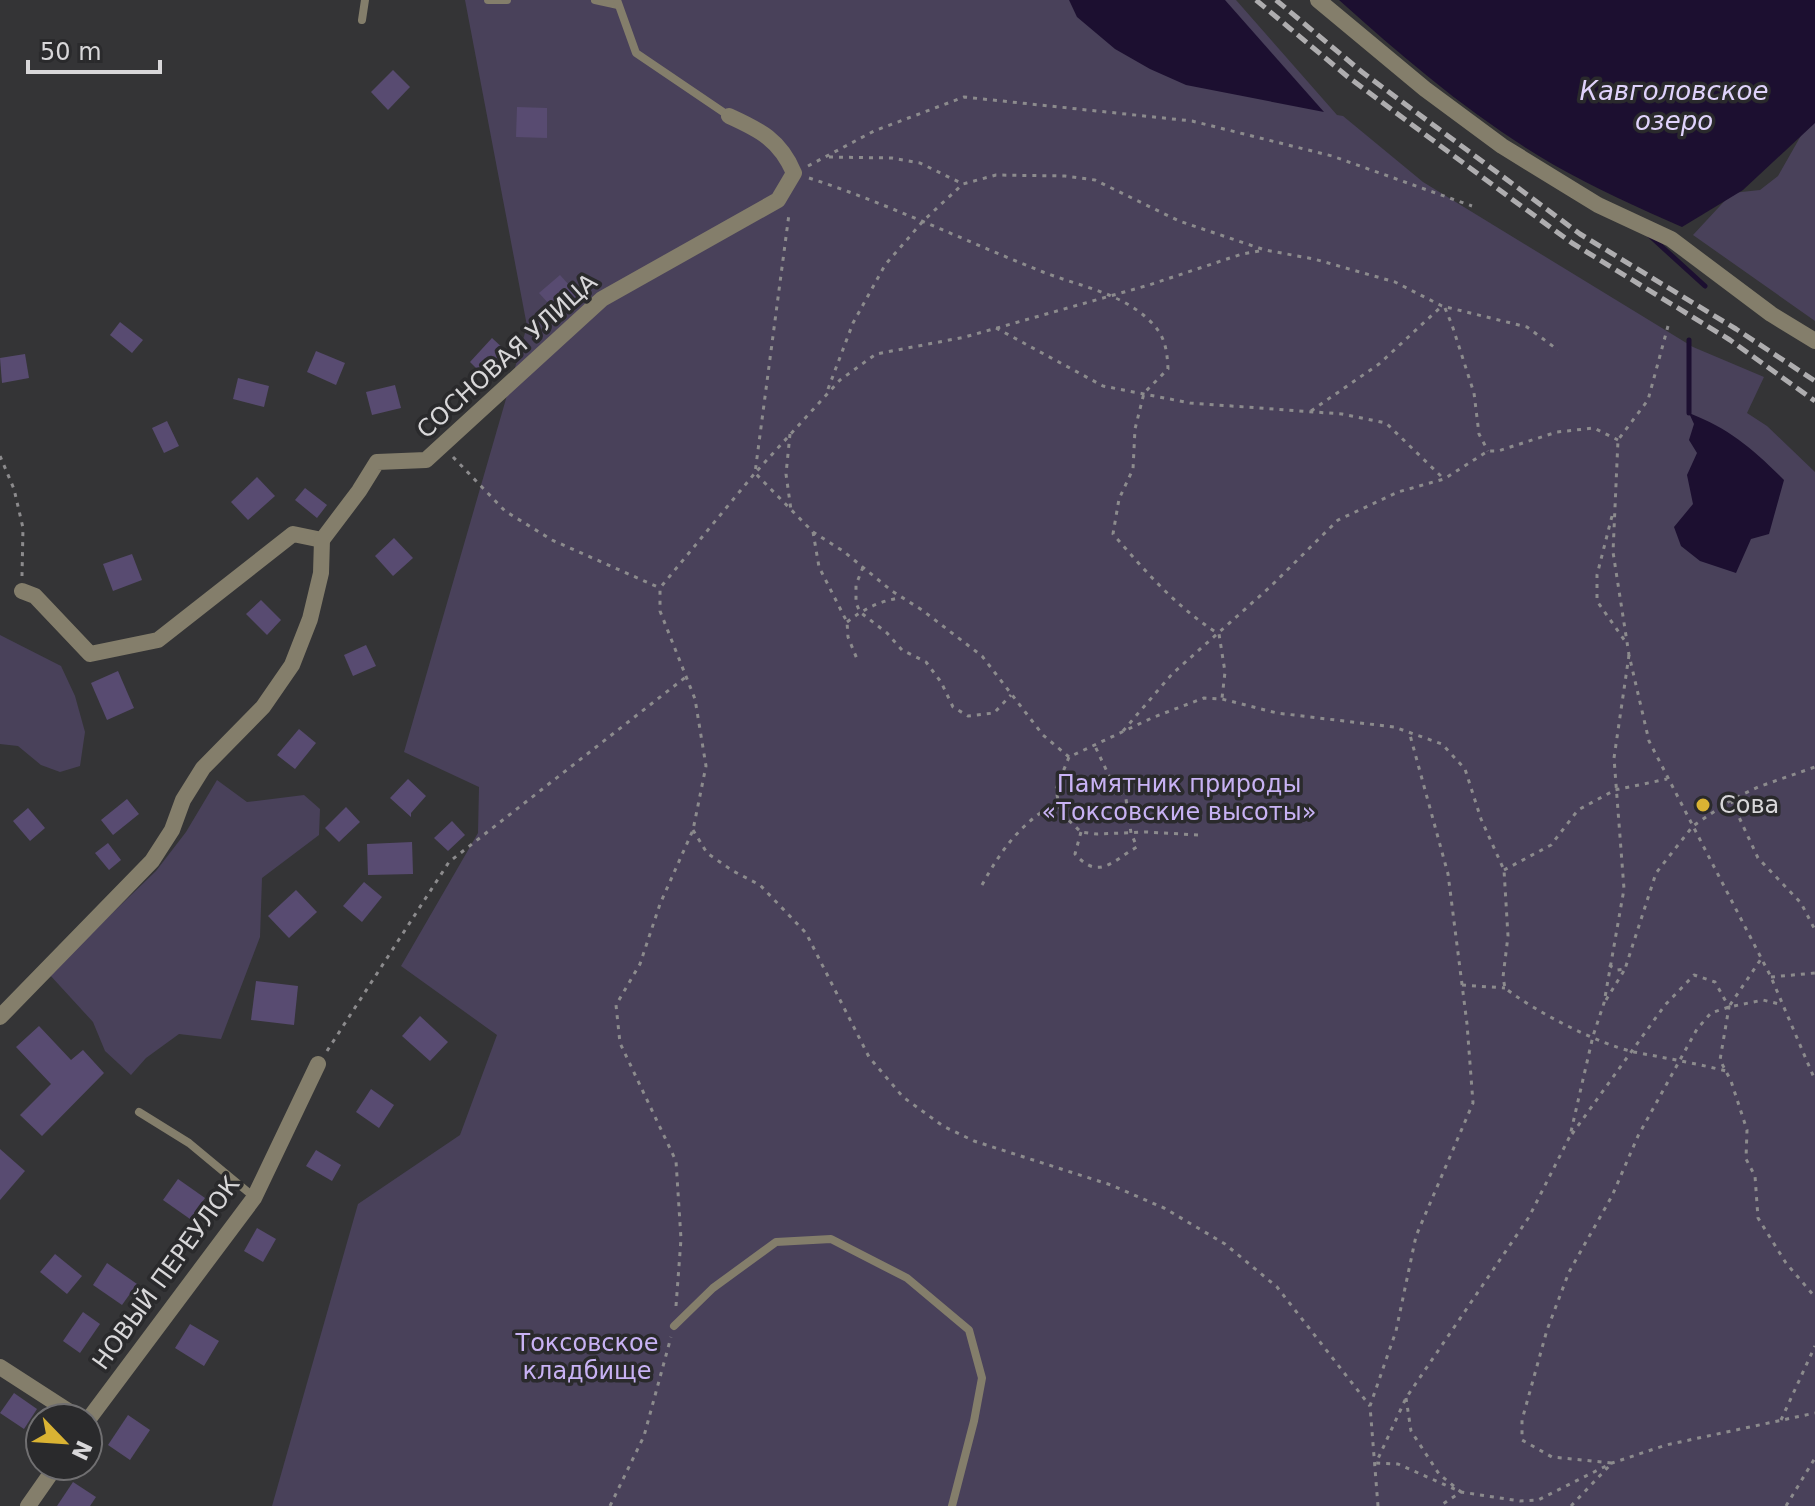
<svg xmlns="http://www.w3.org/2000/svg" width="1815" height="1506" font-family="'DejaVu Sans',sans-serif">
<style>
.green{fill:#49415a}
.water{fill:#1c0f30}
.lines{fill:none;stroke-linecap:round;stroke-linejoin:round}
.stream{stroke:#1c0f30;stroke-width:5}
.building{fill:#584b71}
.path{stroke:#8c8b8d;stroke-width:3;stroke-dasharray:4 6;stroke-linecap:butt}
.lane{stroke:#847e6b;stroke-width:8}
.street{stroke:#847e6b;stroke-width:16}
.rail{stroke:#aeadaf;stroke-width:5;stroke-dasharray:12 6;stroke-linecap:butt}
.poi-dot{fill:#dab333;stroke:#2a2a2c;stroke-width:3}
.labels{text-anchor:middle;stroke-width:7;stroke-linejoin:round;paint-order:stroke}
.street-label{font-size:24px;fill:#d8d7d9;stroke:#2a2a2c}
.park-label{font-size:24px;fill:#c8b2f4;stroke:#2a2a2c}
.poi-label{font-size:24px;fill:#d8d7d9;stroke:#2a2a2c;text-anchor:start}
.water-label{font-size:26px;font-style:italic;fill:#dfd2fb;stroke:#2a2a2c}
</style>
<rect width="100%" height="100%" fill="#343436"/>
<!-- green -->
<g class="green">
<path d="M 465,0 L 1236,0 L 1337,115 L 1343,116 L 1423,182 L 1693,347 L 1764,377 L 1747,413 L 1767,426 L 1815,472 L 1815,1506 L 272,1506 L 358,1204 L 460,1135 L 497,1035 L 401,966 L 478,833 L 479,787 L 404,752 L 527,326 Z"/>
<path d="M 1815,111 L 1815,321 L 1693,235 L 1732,193 L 1760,190 L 1778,176 Z"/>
<path d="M 0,635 L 61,666 L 75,696 L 85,732 L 80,766 L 60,772 L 41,765 L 18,746 L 0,744 Z"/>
<path d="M 217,780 L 247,802 L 304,795 L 320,809 L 319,835 L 262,878 L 260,937 L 221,1039 L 179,1034 L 146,1058 L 131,1075 L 105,1051 L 93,1022 L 49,974 L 156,871 L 186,832 Z"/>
</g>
<!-- water -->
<g class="water">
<path d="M 1069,0 L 1225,0 L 1324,112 L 1186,85 L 1150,69 L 1115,49 L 1077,17 Z"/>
<path d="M 1339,0 L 1815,0 L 1815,123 L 1743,190 L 1682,227 C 1638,208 1595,188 1554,165 C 1476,120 1406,60 1339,0 Z"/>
<path d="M 1689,413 C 1730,429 1753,449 1784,480 L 1769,534 L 1751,539 L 1736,573 L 1700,561 L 1681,546 L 1674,527 L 1693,504 L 1687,475 L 1697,453 L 1689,440 L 1694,424 Z"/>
</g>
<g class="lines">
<!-- stream -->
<g class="stream">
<path d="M 1649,235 L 1705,286"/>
<path d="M 1689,340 L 1689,413"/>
</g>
</g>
<!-- building -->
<g class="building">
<path d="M 393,70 L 410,87 L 388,110 L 371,92 Z"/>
<path d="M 517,107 L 547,108 L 547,138 L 516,137 Z"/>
<path d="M 560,275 L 578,295 L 558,314 L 539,293 Z"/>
<path d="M 120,322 L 143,340 L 132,353 L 110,335 Z"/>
<path d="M 492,338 L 506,351 L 484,376 L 470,362 Z"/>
<path d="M 316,351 L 345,363 L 336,385 L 307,372 Z"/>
<path d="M 25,354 L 29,378 L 2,383 L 0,358 Z"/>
<path d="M 238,378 L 269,386 L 264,407 L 233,399 Z"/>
<path d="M 395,385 L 401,408 L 372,415 L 366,392 Z"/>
<path d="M 167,421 L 179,446 L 164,453 L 152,428 Z"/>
<path d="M 257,477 L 275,496 L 248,520 L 231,502 Z"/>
<path d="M 305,488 L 327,505 L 317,518 L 295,500 Z"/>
<path d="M 394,538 L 413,558 L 393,576 L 375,556 Z"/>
<path d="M 132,554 L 142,580 L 113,591 L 103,564 Z"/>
<path d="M 261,600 L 281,620 L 267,635 L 246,614 Z"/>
<path d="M 366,645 L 376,666 L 353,676 L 344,655 Z"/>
<path d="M 118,671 L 134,708 L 107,720 L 91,683 Z"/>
<path d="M 299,729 L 316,743 L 295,769 L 277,755 Z"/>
<path d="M 408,779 L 426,796 L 411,813 L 411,817 L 390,798 Z"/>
<path d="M 127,799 L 139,814 L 113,835 L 101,820 Z"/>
<path d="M 346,807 L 360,822 L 339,842 L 325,828 Z"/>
<path d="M 28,808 L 45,828 L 30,841 L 13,821 Z"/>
<path d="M 452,821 L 465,835 L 448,851 L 434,838 Z"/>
<path d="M 412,842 L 413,874 L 368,875 L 367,844 Z"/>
<path d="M 108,843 L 121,860 L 109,870 L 95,853 Z"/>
<path d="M 364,882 L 382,897 L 362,922 L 343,906 Z"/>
<path d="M 296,890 L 317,912 L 289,938 L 268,916 Z"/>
<path d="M 256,981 L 298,986 L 294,1025 L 251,1020 Z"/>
<path d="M 420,1016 L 448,1042 L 430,1061 L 402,1036 Z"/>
<path d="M 39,1026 L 71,1060 L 83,1050 L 104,1073 L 42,1136 L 20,1115 L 51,1084 L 16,1047 Z"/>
<path d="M 371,1089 L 394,1105 L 379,1128 L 356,1112 Z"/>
<path d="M 0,1149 L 25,1171 L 0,1200 Z"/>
<path d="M 316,1150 L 341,1165 L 332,1181 L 306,1166 Z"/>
<path d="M 178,1179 L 205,1198 L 190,1219 L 163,1200 Z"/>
<path d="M 257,1228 L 276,1239 L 263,1262 L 244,1251 Z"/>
<path d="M 55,1254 L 82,1276 L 67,1294 L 40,1272 Z"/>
<path d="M 107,1263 L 137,1284 L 122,1305 L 93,1285 Z"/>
<path d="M 83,1312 L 100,1324 L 80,1353 L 63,1341 Z"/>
<path d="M 190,1324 L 219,1341 L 204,1366 L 175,1348 Z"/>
<path d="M 14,1393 L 37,1409 L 24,1429 L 0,1413 Z"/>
<path d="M 128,1415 L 150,1430 L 130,1460 L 108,1445 Z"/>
<path d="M 73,1482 L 96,1497 L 90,1506 L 57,1506 Z"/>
</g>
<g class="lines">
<!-- path -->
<g class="path">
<path d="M 829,157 L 892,158 L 920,163 L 963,184"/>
<path d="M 808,166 L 874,131 L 964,97 L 1192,121 L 1332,156 L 1472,206"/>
<path d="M 809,178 C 889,204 965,241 1043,272 C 1079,286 1121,293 1149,320 C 1165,335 1167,349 1168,369 L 1144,393 L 1135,429 L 1133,469 L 1119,499 L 1113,534 C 1145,571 1177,608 1219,634 L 1225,672 L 1222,698"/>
<path d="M 1445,308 L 1452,325 L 1474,393 L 1479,434 L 1488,451"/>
<path d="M 1668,326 L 1648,400 L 1618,440 L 1613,552 L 1629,655 L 1649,741 L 1771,977 L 1815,1080"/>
<path d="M 996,328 L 1103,386 L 1190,403 L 1342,414 L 1386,423 L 1444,479"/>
<path d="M 828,389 L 853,323 L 885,265 L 924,220 L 963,184 L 996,175 L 1065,176 L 1095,180 L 1179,221 L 1265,250 L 1314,259 L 1395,282 L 1442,306 L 1527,327 L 1558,350"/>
<path d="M 1311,411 L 1379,364 L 1442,306"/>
<path d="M 790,434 L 786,474 L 791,510"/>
<path d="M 0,456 L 14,489 L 23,528 L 22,576"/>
<path d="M 453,457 L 505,511 L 552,540 L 660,588"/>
<path d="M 1612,516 L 1597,575 L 1597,601 L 1625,641"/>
<path d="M 813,532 L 819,567 L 847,622 L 848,637 L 857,659"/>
<path d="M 863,567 L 856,585 L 856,603 L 860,612 L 887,633 L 902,650 L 926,662 L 941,682 L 953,707 L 968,716 L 994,713 L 1011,695"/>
<path d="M 847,622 C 864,609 879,601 900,598"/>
<path d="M 1629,655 L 1614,758 L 1624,889 L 1604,1003 L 1593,1036 L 1570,1136 L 1529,1217 L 1406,1398 L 1376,1463 L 1398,1464 L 1461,1492 L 1520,1501 L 1538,1500 L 1612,1463 L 1666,1445 L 1815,1413"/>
<path d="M 1123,731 L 1172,674 L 1270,587 L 1338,520 L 1398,492 L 1444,479 L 1488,451 L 1498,451 L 1557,432 L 1594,428 L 1618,440"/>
<path d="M 1069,757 L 1043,735 L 982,656 L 922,610 L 892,591 L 843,551 L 813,532 L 755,473 L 840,380 L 876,354 L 965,337 L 1149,285 L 1242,254 L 1265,250"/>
<path d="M 1731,800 L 1758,858 L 1801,903 L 1815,930"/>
<path d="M 693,830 L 707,853 L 733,871 L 760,885 L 806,933 L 869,1057 L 903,1097 L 943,1126 L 974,1141 L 1111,1185 L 1164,1208 L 1225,1244 L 1277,1287 L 1370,1406"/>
<path d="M 1081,832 L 1075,854 C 1099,881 1112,861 1137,847 L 1131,833 L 1126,799 L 1111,780 L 1094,744"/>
<path d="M 1198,835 L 1146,832 L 1097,834 L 1081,832 L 1060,812 L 1056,789 L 1069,757 L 1154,717 L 1204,698 L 1222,699 L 1277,713 L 1394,727 L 1442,744 L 1465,769 L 1481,819 L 1504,870 L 1508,936 L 1503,977 L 1505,988 C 1534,1011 1598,1044 1634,1052 C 1665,1058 1695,1063 1726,1071"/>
<path d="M 1504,870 L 1551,845 L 1578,810 L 1615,790 L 1667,779"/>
<path d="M 982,885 C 1001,850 1022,821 1058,802"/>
<path d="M 1609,965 L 1617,970 L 1625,969 L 1656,873 L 1693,826 L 1731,800 L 1758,787 L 1815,767"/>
<path d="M 1771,977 L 1815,973"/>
<path d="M 1462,985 L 1505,988"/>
<path d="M 1606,1000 L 1625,969"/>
<path d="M 1730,1005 L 1761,959"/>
<path d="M 327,1051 L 449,862 L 687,676"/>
<path d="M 1572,1134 L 1665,1005 L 1694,975 L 1715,982 L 1729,1007 L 1720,1060 L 1731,1081 L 1747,1130 L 1746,1159 L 1755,1176 L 1758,1218 L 1786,1263 L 1815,1297"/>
<path d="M 676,1306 L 681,1239 L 676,1161 L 620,1043 L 616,1005 L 640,964 L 660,904 L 693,830 L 706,766 L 695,699 L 660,611 L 660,588 L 755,473 L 789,214"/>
<path d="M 1406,1398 L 1411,1431 L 1439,1474 L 1461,1492 L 1440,1506"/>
<path d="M 1781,1420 L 1815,1346"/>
<path d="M 610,1506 L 644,1436 L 671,1337"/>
<path d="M 1378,1506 L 1370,1406 L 1396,1331 L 1416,1236 L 1473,1103 L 1467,1024 L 1448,874 L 1410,735"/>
<path d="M 1571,1506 L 1612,1463 L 1552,1457 L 1522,1440 L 1522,1420 L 1547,1330 L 1569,1272 L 1612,1196 L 1638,1136 L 1697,1029 L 1711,1013 L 1729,1007 L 1763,1000 L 1783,1005"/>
<path d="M 1786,1506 L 1815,1458"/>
</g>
<!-- lane -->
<g class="lane">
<path d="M 488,0 L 507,0"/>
<path d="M 595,0 L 618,5"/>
<path d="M 617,0 L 636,53 L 729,116"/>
<path d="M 362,20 L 365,0"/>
<path d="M 139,1112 L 189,1143 L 254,1197"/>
<path d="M 674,1326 L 713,1288 L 776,1242 L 831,1239 L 907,1278 L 969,1330 L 982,1378 L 974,1421 L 952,1506"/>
</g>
<!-- street -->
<g class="street">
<path d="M 1318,0 L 1425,89 L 1502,146 L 1598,205 L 1671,239 L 1771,314 L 1815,341"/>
<path d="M 22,591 L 35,596 L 90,654 L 158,640 L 293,534 L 322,540"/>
<path d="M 0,1017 L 152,861 L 172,830 L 183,800 L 203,768 L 263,707 L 292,665 L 310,619 L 321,573 L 322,540 L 359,491 L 377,462 L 426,460 L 602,299 L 778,200 L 794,173 C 780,140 760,130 729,116"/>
<path d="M 0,1367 L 79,1418"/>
<path d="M 88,1420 L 254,1198 L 318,1064"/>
<path d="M 28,1506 L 56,1466"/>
</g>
<!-- rail -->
<g class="rail">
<path d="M 1256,0 L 1348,77 L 1509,197 L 1572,243 L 1730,340 L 1815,401"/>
<path d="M 1276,0 L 1362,72 L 1580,234 L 1736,329 L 1815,381"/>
</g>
</g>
<!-- markers -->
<circle class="poi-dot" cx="1703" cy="805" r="8"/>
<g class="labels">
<!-- street labels -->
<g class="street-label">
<text transform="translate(507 356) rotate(-42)" y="8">СОСНОВАЯ УЛИЦА</text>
<text transform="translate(166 1273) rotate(-54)" y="8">НОВЫЙ ПЕРЕУЛОК</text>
</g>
<!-- park labels -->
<g class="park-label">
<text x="1179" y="792">Памятник природы<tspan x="1179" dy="28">«Токсовские высоты»</tspan></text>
<text x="587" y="1351">Токсовское<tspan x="587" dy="28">кладбище</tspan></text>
</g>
<!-- poi labels -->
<g class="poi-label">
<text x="1719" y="813">Сова</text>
</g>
<!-- water labels -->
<g class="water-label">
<text x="1674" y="100">Кавголовское<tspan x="1674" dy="30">озеро</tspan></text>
</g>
</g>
<!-- north arrow -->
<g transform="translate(64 1442) rotate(115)"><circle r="38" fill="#2a2a2c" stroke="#706f71" stroke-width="2"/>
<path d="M0-6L14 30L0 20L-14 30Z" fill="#dab333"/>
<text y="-12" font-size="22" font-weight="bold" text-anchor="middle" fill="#d8d7d9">N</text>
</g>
<!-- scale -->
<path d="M28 60v12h132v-12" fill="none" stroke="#d8d7d9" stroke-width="4"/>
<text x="40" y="60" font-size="24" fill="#d8d7d9" stroke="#2a2a2c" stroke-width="6" paint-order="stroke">50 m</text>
</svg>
